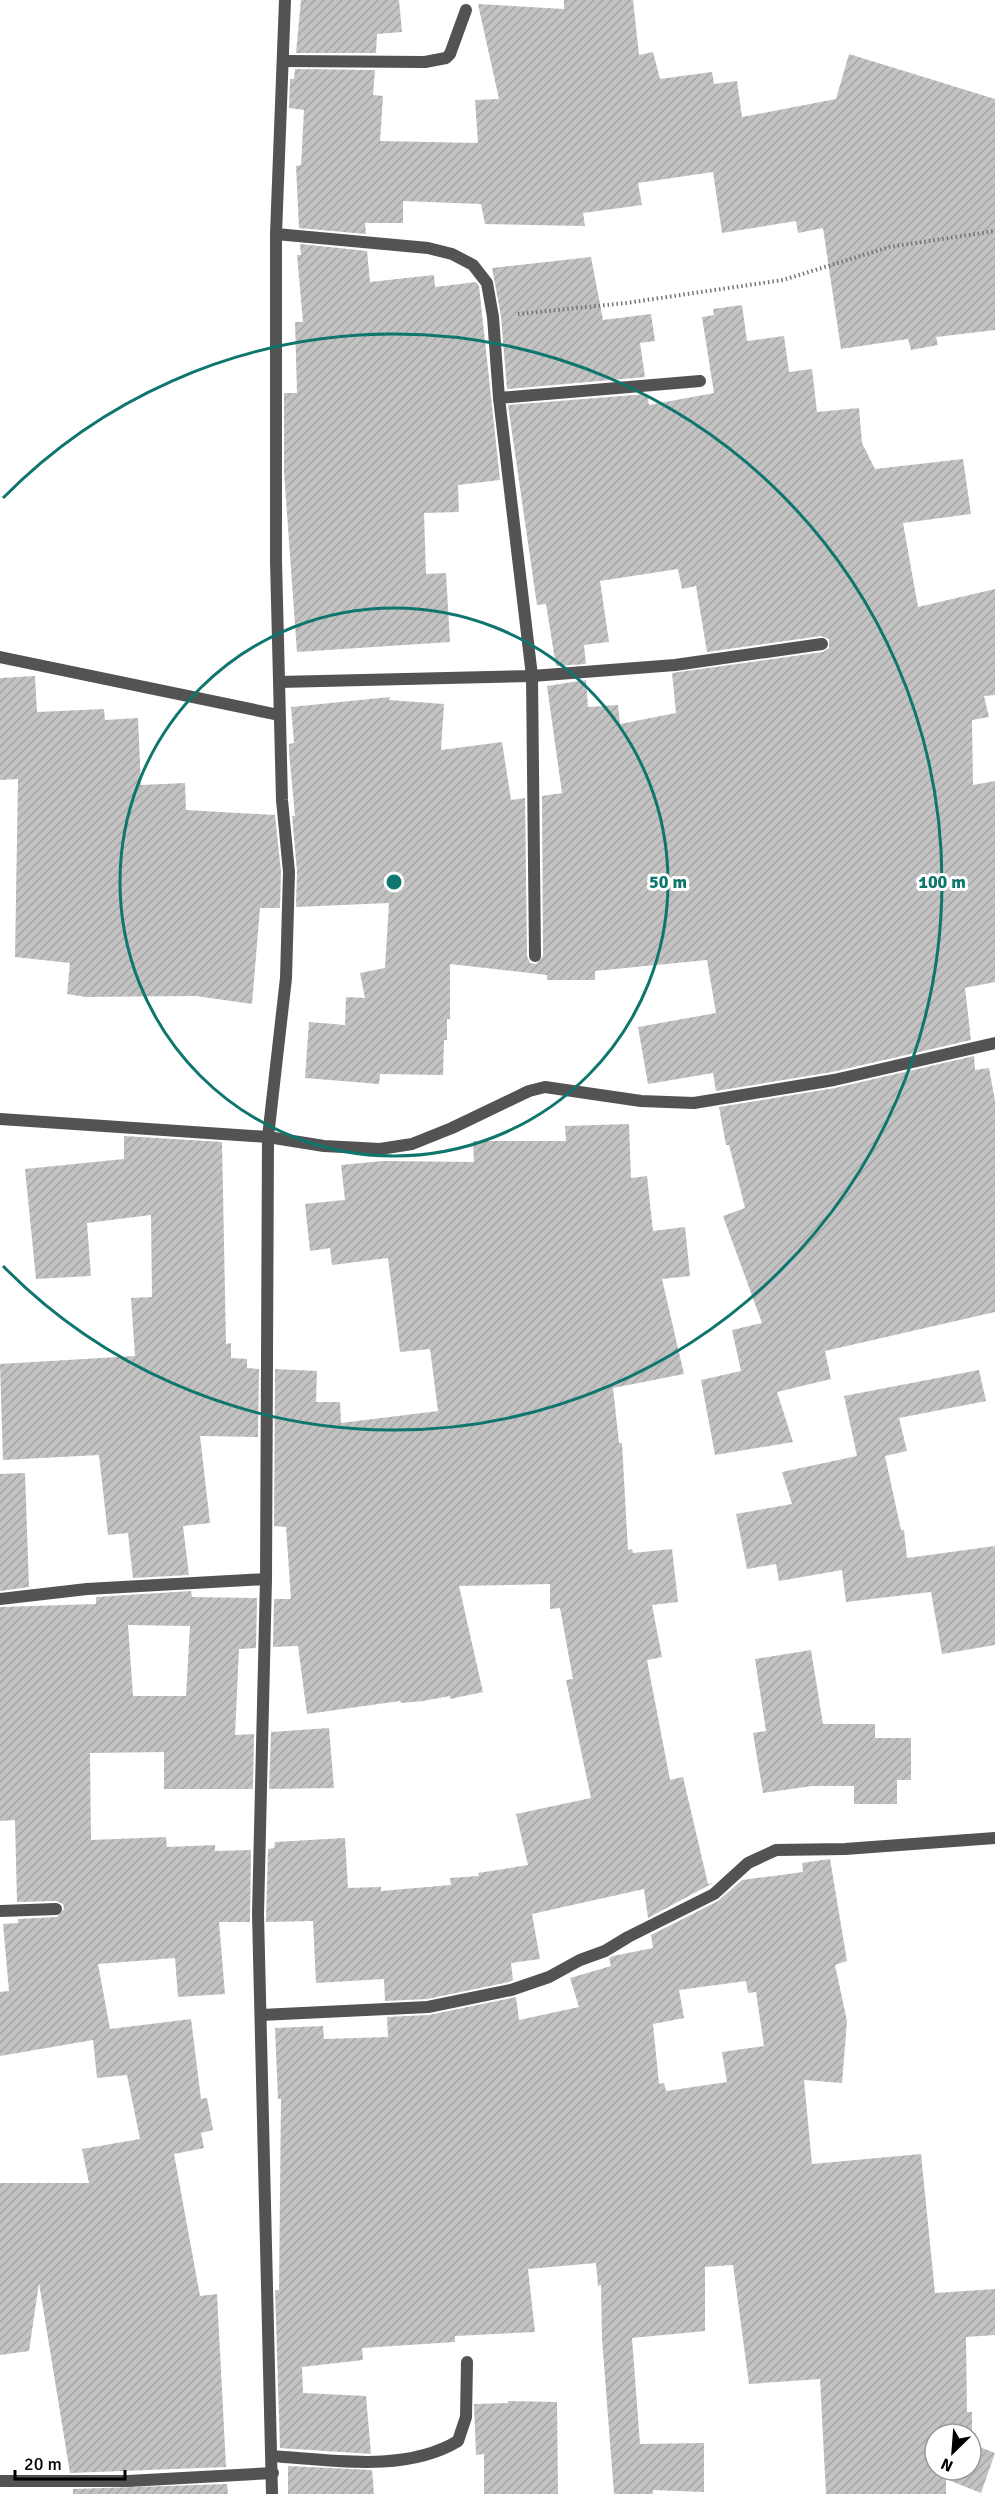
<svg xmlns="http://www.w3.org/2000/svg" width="995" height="2494" font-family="Signika,sans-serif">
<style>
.building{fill:url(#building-hatch);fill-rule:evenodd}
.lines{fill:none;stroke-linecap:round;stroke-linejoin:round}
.path{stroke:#757575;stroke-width:4;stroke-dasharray:1.5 3;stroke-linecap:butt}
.street{stroke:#535353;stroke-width:12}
.ring{fill:none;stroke:#0f766e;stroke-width:3}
.centre{fill:#0f766e;stroke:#fff;stroke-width:3}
.ring-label{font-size:18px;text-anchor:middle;font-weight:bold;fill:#0f766e;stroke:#fff;stroke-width:6;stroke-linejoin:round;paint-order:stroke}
</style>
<defs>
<pattern id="building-hatch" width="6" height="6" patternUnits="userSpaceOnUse" patternTransform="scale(1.5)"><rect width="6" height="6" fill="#c3c3c3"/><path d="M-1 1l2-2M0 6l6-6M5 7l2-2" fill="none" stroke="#a6a6a6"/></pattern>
</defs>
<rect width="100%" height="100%" fill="#fff"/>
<!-- building -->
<g class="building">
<path d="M 301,0 L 399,0 L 402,32 L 377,34 L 376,53 L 296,53 Z"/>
<path d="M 564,0 L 633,0 L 639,55 L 653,52 L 660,79 L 712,72 L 714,84 L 737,81 L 742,117 L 836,99 L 849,54 L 995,99 L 995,330 L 936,337 L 938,345 L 911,350 L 908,339 L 841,349 L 823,228 L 798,233 L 796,221 L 722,233 L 713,172 L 638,183 L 642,205 L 583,213 L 585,226 L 485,224 L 481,204 L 403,201 L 403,223 L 365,223 L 366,234 L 299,228 L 296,166 L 301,165 L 304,110 L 289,108 L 290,79 L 294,79 L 295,69 L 375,70 L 373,95 L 383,96 L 380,141 L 478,143 L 475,100 L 499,99 L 478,4 L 564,9 Z"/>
<path d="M 300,244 L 367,251 L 370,282 L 434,275 L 435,287 L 476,282 L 479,286 L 500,480 L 458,485 L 459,512 L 424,513 L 426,574 L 446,573 L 450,642 L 297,652 L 284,472 L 284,393 L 297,393 L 295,322 L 303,322 L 297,255 L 301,255 Z"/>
<path d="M 591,257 L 603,320 L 651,314 L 655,341 L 640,343 L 645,377 L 507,389 L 501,316 L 492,268 Z"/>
<path d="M 742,305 L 747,341 L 784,336 L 789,372 L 812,369 L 817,412 L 859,408 L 862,443 L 875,469 L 963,459 L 971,514 L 903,523 L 918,607 L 995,589 L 995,695 L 984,696 L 989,717 L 972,720 L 973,785 L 995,781 L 995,982 L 965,988 L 971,1040 L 832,1072 L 716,1091 L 713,1073 L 648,1084 L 638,1027 L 716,1013 L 707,960 L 595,971 L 595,980 L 547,980 L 547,975 L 450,964 L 450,1019 L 447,1019 L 447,1040 L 444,1040 L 443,1075 L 380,1074 L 379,1084 L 305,1078 L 309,1022 L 345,1025 L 346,997 L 365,998 L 360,973 L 385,968 L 389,903 L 296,907 L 297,871 L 292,816 L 295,816 L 289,752 L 289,744 L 294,743 L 291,707 L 390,697 L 389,700 L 444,704 L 441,750 L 502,742 L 511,800 L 525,798 L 527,956 L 530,963 L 536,964 L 543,956 L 542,796 L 562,793 L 547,686 L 586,680 L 588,707 L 618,705 L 620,724 L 676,713 L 672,673 L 823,652 L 829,648 L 829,639 L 821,636 L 707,652 L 696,586 L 682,589 L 678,569 L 600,581 L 609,642 L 584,645 L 586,664 L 556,666 L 546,604 L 537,605 L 508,405 L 647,394 L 649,405 L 714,393 L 702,317 L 714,315 L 713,309 Z"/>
<path d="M 35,676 L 37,712 L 104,709 L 105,720 L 138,718 L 141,785 L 185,783 L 186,810 L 275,815 L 281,872 L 280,908 L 260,908 L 252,1004 L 196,996 L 86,997 L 67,994 L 70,963 L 15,957 L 18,779 L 0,780 L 0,678 Z"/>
<path d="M 974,1056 L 975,1070 L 989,1068 L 995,1101 L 995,1312 L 825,1351 L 831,1379 L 777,1392 L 793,1442 L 715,1455 L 701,1380 L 741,1371 L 732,1330 L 762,1323 L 723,1216 L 745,1208 L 729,1145 L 726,1145 L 719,1107 L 835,1088 Z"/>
<path d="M 629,1124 L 631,1178 L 647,1176 L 653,1231 L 685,1227 L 690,1276 L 662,1279 L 684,1374 L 613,1388 L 619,1443 L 622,1443 L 628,1550 L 632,1549 L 633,1553 L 672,1549 L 678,1602 L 652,1605 L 662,1657 L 647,1660 L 670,1780 L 683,1777 L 708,1884 L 713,1883 L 648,1918 L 644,1889 L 532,1914 L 540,1959 L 511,1963 L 513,1980 L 509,1982 L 427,1999 L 385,2001 L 384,1979 L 316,1983 L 313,1921 L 266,1922 L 268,1849 L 274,1848 L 275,1842 L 345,1838 L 348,1888 L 381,1887 L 381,1891 L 451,1885 L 450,1878 L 479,1876 L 478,1873 L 528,1865 L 516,1814 L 591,1798 L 566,1680 L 573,1679 L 560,1608 L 550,1609 L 550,1584 L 459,1586 L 483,1692 L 450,1699 L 450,1696 L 423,1701 L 401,1703 L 400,1701 L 307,1714 L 298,1646 L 273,1647 L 274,1599 L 291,1599 L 286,1527 L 274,1526 L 275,1369 L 317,1371 L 316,1402 L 340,1402 L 341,1423 L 438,1411 L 430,1349 L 400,1352 L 388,1258 L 332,1265 L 330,1248 L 310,1251 L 305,1204 L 345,1200 L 341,1165 L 383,1161 L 474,1162 L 473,1141 L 566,1141 L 565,1126 Z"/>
<path d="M 124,1136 L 222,1142 L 226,1344 L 231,1343 L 231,1358 L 247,1359 L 247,1368 L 259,1369 L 258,1437 L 200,1436 L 210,1523 L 183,1526 L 189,1575 L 133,1578 L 128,1533 L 108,1535 L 99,1455 L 3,1460 L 0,1364 L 135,1356 L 131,1298 L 152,1297 L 151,1215 L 87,1223 L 91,1276 L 36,1279 L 25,1169 L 124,1159 Z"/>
<path d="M 979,1370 L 986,1401 L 899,1418 L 907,1451 L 885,1456 L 901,1530 L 904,1530 L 907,1558 L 995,1546 L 995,1645 L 942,1654 L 931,1592 L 846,1602 L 842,1570 L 779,1581 L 776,1564 L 747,1569 L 736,1514 L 792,1504 L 782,1472 L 857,1456 L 844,1396 Z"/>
<path d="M 25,1473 L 29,1587 L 0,1591 L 0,1474 Z"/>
<path d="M 191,1591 L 192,1597 L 257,1598 L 256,1648 L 239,1649 L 235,1735 L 254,1734 L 253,1789 L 164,1789 L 164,1752 L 90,1753 L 91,1840 L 166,1837 L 167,1847 L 215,1845 L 215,1851 L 251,1850 L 250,1922 L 219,1922 L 225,1994 L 178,1997 L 175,1958 L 98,1964 L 110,2029 L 191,2019 L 201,2099 L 207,2098 L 213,2130 L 201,2133 L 204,2148 L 174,2154 L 200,2296 L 217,2294 L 226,2467 L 70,2473 L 39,2283 L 29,2351 L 0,2355 L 0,2183 L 89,2183 L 82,2149 L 140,2139 L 127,2075 L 97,2078 L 93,2040 L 0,2056 L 0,1992 L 9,1991 L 3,1924 L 18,1923 L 18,1919 L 57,1917 L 64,1909 L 63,1904 L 56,1901 L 17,1902 L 15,1820 L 0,1821 L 0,1607 L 96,1604 L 96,1597 ZM 128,1625 L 190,1626 L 186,1696 L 133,1696 Z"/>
<path d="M 811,1650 L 823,1724 L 875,1724 L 875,1738 L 911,1738 L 911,1780 L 897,1780 L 897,1804 L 854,1804 L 854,1786 L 812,1786 L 763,1793 L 753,1733 L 766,1731 L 755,1659 Z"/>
<path d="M 329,1728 L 334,1788 L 269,1789 L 271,1732 Z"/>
<path d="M 830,1859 L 847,1961 L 835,1965 L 847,2021 L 842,2083 L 804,2080 L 812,2164 L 921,2154 L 935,2293 L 995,2289 L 995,2335 L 966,2337 L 967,2412 L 972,2412 L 972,2444 L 995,2453 L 981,2493 L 946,2479 L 946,2494 L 826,2494 L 820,2379 L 749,2384 L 733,2265 L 705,2267 L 705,2331 L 632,2338 L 640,2444 L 704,2443 L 704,2492 L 653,2490 L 653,2494 L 614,2494 L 602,2339 L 601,2285 L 598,2286 L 596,2263 L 528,2269 L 535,2332 L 455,2336 L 455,2342 L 362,2348 L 363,2360 L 302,2367 L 303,2393 L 366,2396 L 371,2454 L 280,2448 L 275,2290 L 279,2290 L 281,2099 L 278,2099 L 275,2028 L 323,2026 L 324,2039 L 388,2037 L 387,2017 L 429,2015 L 516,1997 L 519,2020 L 579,2007 L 570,1978 L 611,1966 L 609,1958 L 613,1956 L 653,1948 L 651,1935 L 718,1901 L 742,1880 L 803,1872 L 802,1863 ZM 746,1981 L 748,1993 L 756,1992 L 764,2046 L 722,2052 L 727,2082 L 666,2091 L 664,2083 L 659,2084 L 653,2024 L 684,2018 L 679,1990 ZM 935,2434 L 971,2434 L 971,2470 L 935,2470 Z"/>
<path d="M 508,2401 L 557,2402 L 558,2494 L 484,2494 L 484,2454 L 476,2455 L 474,2404 L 508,2403 Z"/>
<path d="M 288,2466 L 372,2470 L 374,2494 L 288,2494 Z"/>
<path d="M 227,2484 L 228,2494 L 73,2494 L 73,2489 Z"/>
</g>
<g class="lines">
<!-- path -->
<path class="path" d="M 518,314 L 626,303 L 783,280 L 889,247 L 995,231"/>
<!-- street -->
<g class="street">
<path d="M 284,61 L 425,62 L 446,58 L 450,54 L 466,10"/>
<path d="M 276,234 L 428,248 L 452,254 L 473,265 L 487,283 L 493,317 L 499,398 L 532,676 L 535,956"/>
<path d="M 499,398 L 700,381"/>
<path d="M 0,657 L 279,715"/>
<path d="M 279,682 L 532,676 L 675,665 L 822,644"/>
<path d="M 0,1119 L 268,1137 L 324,1146 L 380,1149 L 412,1144 L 452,1128 L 529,1091 L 545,1087 L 641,1101 L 694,1103 L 834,1080 L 995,1043"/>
<path d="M 0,1599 L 87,1589 L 266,1579"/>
<path d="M 0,1911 L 56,1909"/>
<path d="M 261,2015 L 428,2007 L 511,1990 L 549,1977 L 580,1960 L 605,1951 L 628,1937 L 714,1894 L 748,1863 L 776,1850 L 845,1849 L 995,1838"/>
<path d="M 272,2456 C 332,2460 405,2473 458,2441 L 466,2417 L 467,2362"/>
<path d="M 0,2481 L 128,2481 L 273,2473"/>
<path d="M 272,2494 L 258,1914 L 266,1579 L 268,1137 L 286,978 L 289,872 L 282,800 L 276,561 L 276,234 L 285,0"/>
</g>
</g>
<!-- distance rings -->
<g class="ring">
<circle cx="394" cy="882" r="274"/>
<path d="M3 498A548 548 0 1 1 3 1266"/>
</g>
<circle cx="394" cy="882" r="9" class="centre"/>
<g class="ring-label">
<text x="668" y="888">50 m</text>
<text x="942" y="888">100 m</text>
</g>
<!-- north arrow -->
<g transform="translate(953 2452) rotate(205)"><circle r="28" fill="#ffffff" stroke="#999999" stroke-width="1.5"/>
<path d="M0-4.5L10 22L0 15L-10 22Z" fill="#000000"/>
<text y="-9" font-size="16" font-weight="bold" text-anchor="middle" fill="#000000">N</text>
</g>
<!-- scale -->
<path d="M15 2470v9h110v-9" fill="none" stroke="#000000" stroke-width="3"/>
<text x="24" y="2470" font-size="18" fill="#000000" stroke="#ffffff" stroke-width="4.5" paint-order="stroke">20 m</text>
</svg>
